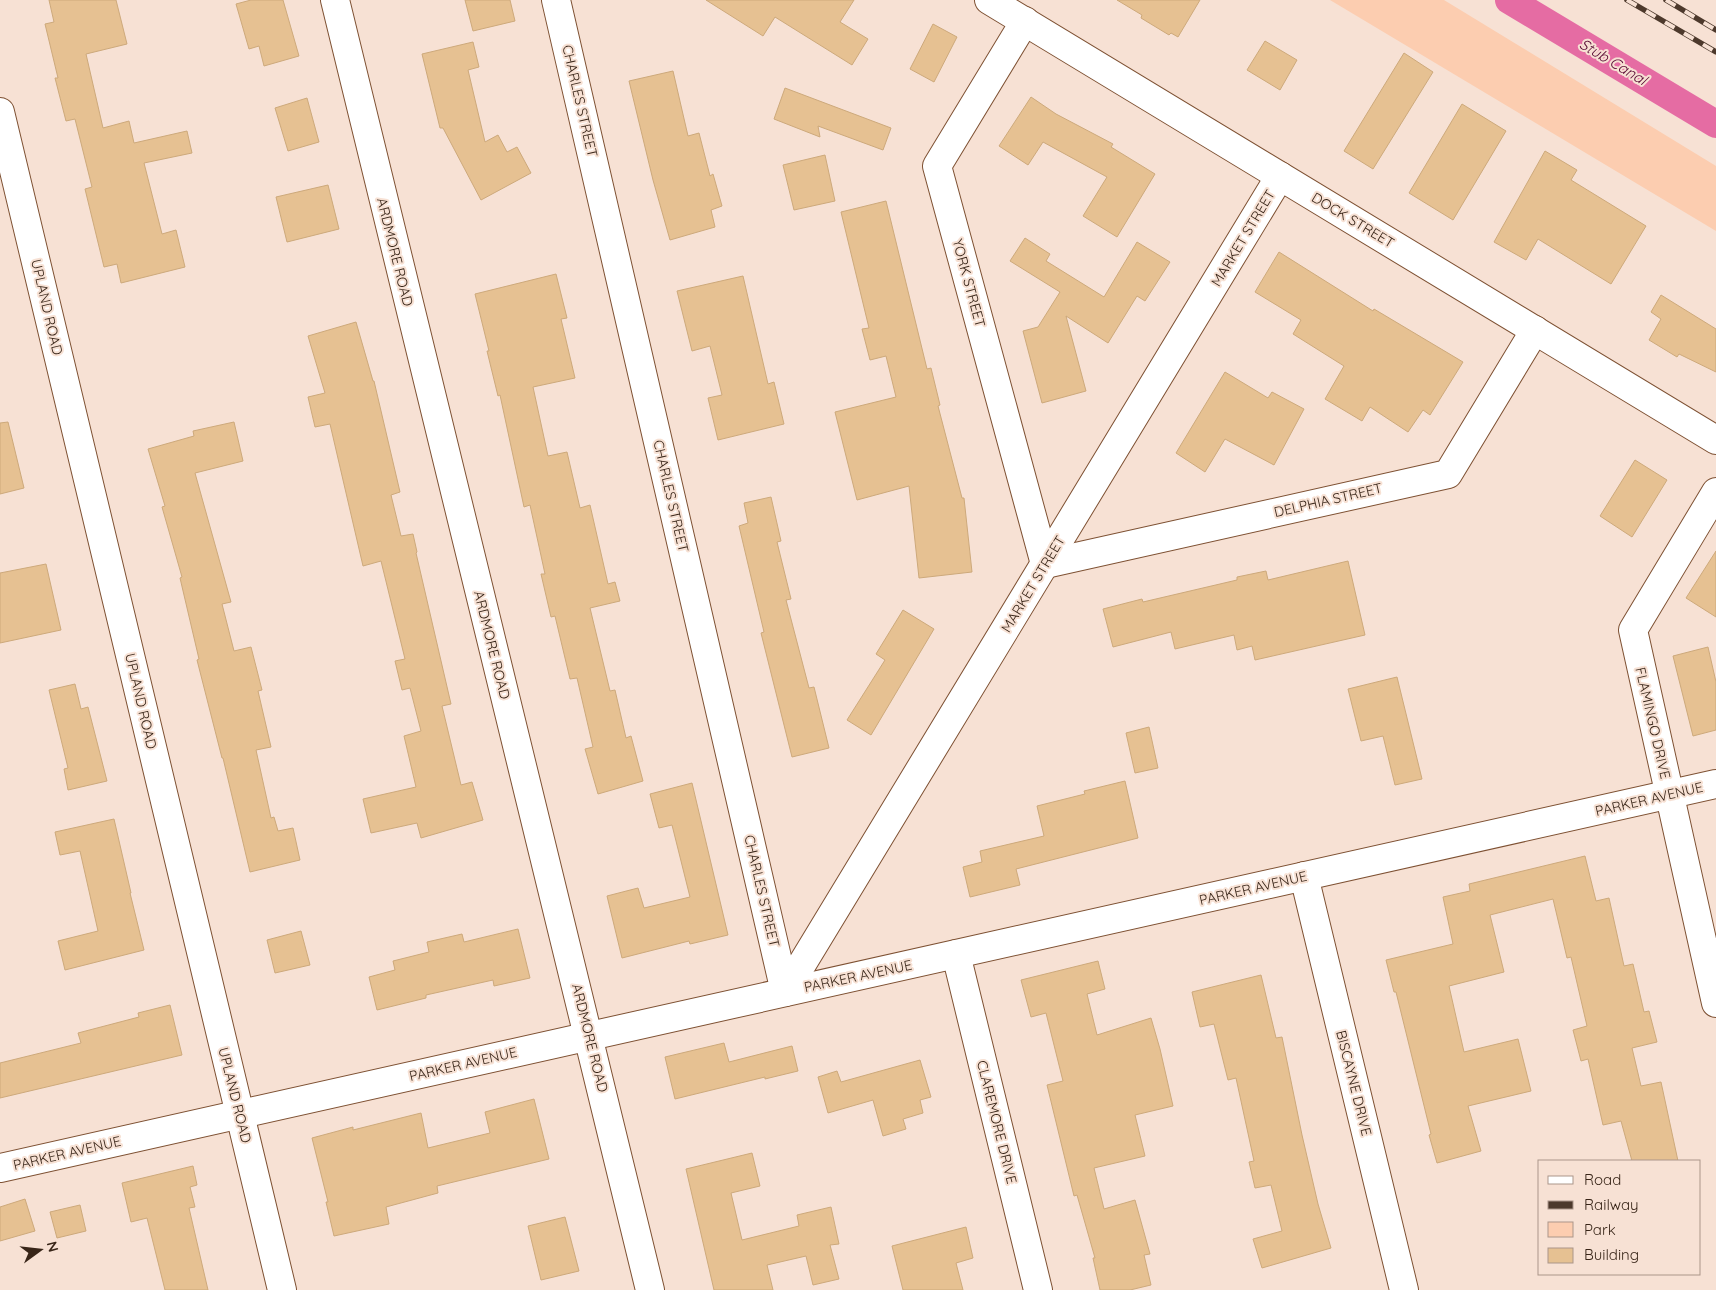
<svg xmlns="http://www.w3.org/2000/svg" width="1716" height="1290" font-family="Quicksand,sans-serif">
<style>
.green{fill:#fccdb0}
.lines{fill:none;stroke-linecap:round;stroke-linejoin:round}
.canal{stroke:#e56ca3;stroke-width:28}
.building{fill:#e6c192;stroke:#cda97b}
.minor-casing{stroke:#7e5133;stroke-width:30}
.minor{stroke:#fff;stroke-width:28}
.rail-casing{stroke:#4d392c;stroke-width:5.5}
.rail{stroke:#f7e1d4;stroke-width:4;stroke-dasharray:11;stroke-linecap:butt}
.labels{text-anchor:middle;stroke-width:4;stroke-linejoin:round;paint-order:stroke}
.street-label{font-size:14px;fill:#382518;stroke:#f7e1d4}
.water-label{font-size:15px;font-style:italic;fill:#5a0d36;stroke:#f7e1d4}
</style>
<rect width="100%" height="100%" fill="#f7e1d4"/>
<!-- green -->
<path class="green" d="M 1330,0 L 1444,0 L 1716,166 L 1716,231 Z"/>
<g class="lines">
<!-- canal -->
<path class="canal" d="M 1509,0 L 1716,124"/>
</g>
<!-- building -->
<g class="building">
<path d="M 49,0 L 116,0 L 127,44 L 86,54 L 103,128 L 129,121 L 134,143 L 187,131 L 192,153 L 144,163 L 162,234 L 176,230 L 185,267 L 121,283 L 117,264 L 104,267 L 85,189 L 92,187 L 75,119 L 66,121 L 55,78 L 58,78 L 45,24 L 54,22 Z"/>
<path d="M 251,0 L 283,0 L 299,56 L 264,66 L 259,46 L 249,49 L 236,4 Z"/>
<path d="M 465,0 L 510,0 L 515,21 L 473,31 Z"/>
<path d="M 706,0 L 854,0 L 840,22 L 868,39 L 852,65 L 775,17 L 763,36 Z"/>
<path d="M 1117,0 L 1200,0 L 1178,37 L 1171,33 L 1169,35 L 1141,18 L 1142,15 Z"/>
<path d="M 933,24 L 957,37 L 934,82 L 910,69 Z"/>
<path d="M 1265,41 L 1297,60 L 1280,90 L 1247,70 Z"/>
<path d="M 473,42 L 479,67 L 468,70 L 485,142 L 498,135 L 507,152 L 517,147 L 531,173 L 481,200 L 443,128 L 440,128 L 422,54 Z"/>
<path d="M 1404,53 L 1433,72 L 1373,169 L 1344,151 Z"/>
<path d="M 673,71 L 688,136 L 699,133 L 710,176 L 713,174 L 722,206 L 711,210 L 715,227 L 670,240 L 653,180 L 629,81 Z"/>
<path d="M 785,88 L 891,128 L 883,150 L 818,126 L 820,137 L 774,119 Z"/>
<path d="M 1031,97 L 1056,114 L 1113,144 L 1111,147 L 1155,174 L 1117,237 L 1083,216 L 1107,177 L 1043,142 L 1028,165 L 999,146 Z"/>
<path d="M 307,98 L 319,142 L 288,151 L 275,108 Z"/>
<path d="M 1462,104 L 1506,131 L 1453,220 L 1409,193 Z"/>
<path d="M 1545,151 L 1577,170 L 1571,180 L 1646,226 L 1611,284 L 1538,239 L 1526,260 L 1494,242 Z"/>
<path d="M 825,155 L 835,201 L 794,210 L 783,165 Z"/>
<path d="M 328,185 L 339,229 L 287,242 L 276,197 Z"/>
<path d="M 886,201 L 927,369 L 931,368 L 940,405 L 938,406 L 962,498 L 964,498 L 972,572 L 919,578 L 909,486 L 857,500 L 835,412 L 896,397 L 886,356 L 870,360 L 862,329 L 869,328 L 841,212 Z"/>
<path d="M 1025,238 L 1050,254 L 1046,261 L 1104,297 L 1137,242 L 1170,262 L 1145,301 L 1137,296 L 1108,343 L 1066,316 L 1086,391 L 1042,403 L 1023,331 L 1038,327 L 1060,292 L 1010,261 Z"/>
<path d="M 1279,252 L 1373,311 L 1374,309 L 1463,362 L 1430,415 L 1423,410 L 1408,432 L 1370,407 L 1362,421 L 1325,399 L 1344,366 L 1293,334 L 1301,320 L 1255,292 Z"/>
<path d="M 556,274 L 567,318 L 561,319 L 575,378 L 533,387 L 548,456 L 567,452 L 580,508 L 590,505 L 608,584 L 615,582 L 620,601 L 590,608 L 610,691 L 615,690 L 626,738 L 631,736 L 643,781 L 598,794 L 585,749 L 593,747 L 577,678 L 570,679 L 555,616 L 551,617 L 541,574 L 545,574 L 530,505 L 524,507 L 500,395 L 498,396 L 487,351 L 489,351 L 475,294 Z"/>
<path d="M 743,276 L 768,384 L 774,382 L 784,424 L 718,440 L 708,398 L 722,395 L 710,346 L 692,351 L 677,291 Z"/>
<path d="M 1661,295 L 1716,329 L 1716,372 L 1679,354 L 1677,357 L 1649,340 L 1661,319 L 1651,312 Z"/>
<path d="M 356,322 L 373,381 L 374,381 L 400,492 L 391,495 L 401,536 L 413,534 L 417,552 L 416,553 L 451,704 L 442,706 L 461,785 L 472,782 L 483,820 L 421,838 L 417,823 L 371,833 L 363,799 L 416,787 L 404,736 L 421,731 L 410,688 L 402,690 L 395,661 L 405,659 L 381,561 L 363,566 L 330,424 L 315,427 L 308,397 L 325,393 L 308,336 Z"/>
<path d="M 1225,372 L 1268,398 L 1272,392 L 1304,409 L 1274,465 L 1225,439 L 1205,472 L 1176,453 Z"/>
<path d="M 8,422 L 24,488 L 0,494 L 0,423 Z"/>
<path d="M 234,422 L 243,461 L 195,473 L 231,602 L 222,604 L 234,651 L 251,647 L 262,690 L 258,691 L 271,747 L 256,750 L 271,818 L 274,817 L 278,831 L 293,828 L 300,860 L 250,872 L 223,758 L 222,758 L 197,660 L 199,659 L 180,578 L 182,577 L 162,507 L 165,506 L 148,449 L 194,436 L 193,431 Z"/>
<path d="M 1635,460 L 1667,480 L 1632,537 L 1600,516 Z"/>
<path d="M 771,497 L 781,541 L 777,542 L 791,599 L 786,600 L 809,688 L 814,687 L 829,748 L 792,757 L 761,633 L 764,632 L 739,526 L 748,523 L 744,503 Z"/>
<path d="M 1716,551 L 1716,617 L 1686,598 Z"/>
<path d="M 1348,561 L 1365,635 L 1255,660 L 1252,646 L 1237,650 L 1234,635 L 1175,649 L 1171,632 L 1113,647 L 1103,609 L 1142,599 L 1143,602 L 1237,580 L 1237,577 L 1266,571 L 1268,580 Z"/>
<path d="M 46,564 L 61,630 L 0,643 L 0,573 Z"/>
<path d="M 903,610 L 934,629 L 871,735 L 847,720 L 885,660 L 876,654 Z"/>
<path d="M 1708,647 L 1716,682 L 1716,730 L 1693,736 L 1673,656 Z"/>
<path d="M 1397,677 L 1422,779 L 1395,785 L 1383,736 L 1361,741 L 1348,689 Z"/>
<path d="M 75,684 L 81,709 L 88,707 L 107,781 L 68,790 L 64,769 L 68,768 L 49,690 Z"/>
<path d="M 1149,727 L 1158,768 L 1135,773 L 1126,733 Z"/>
<path d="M 1125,781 L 1138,838 L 1016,869 L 1020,885 L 970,897 L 963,867 L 982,862 L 980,851 L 1044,836 L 1037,806 L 1085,794 L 1084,791 Z"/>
<path d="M 692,783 L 728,935 L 690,944 L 689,941 L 622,958 L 607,896 L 638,888 L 644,908 L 690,897 L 672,825 L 659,828 L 650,794 Z"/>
<path d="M 114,819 L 131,893 L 130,893 L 144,950 L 65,970 L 58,941 L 98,931 L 80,851 L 60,855 L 55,832 Z"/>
<path d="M 1585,856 L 1596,901 L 1609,898 L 1624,966 L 1633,964 L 1644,1012 L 1649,1011 L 1657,1042 L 1632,1048 L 1641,1086 L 1661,1082 L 1678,1161 L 1632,1161 L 1621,1121 L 1603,1125 L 1588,1059 L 1581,1061 L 1573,1030 L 1587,1026 L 1571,957 L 1567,958 L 1553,899 L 1490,915 L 1504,972 L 1449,986 L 1464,1052 L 1518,1039 L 1531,1091 L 1468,1106 L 1481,1151 L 1437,1163 L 1429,1135 L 1431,1134 L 1396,992 L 1394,992 L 1386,960 L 1453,944 L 1443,897 L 1470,891 L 1469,884 Z"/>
<path d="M 518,929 L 530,978 L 494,986 L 493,980 L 426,995 L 426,998 L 377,1010 L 369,977 L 395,970 L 393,961 L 429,952 L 427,942 L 462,934 L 464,942 Z"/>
<path d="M 301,931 L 310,965 L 275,973 L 267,940 Z"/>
<path d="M 1098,961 L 1105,989 L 1087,994 L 1097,1035 L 1151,1018 L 1160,1049 L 1173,1106 L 1135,1115 L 1145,1156 L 1094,1168 L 1104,1209 L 1135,1200 L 1150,1254 L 1144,1255 L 1151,1285 L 1130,1290 L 1100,1290 L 1093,1258 L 1095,1258 L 1077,1195 L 1074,1196 L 1047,1085 L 1063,1081 L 1046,1013 L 1031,1017 L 1021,980 Z"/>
<path d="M 1261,975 L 1276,1038 L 1282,1037 L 1302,1135 L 1318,1204 L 1331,1248 L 1262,1268 L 1253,1239 L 1282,1231 L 1271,1185 L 1255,1188 L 1249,1162 L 1254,1161 L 1236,1078 L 1228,1080 L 1214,1024 L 1200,1027 L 1192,992 Z"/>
<path d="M 170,1005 L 182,1055 L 0,1098 L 0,1063 L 81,1043 L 78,1033 L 139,1017 L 138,1013 Z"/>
<path d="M 724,1043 L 729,1062 L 792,1046 L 798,1071 L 765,1079 L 765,1077 L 675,1099 L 665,1057 Z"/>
<path d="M 920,1060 L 931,1097 L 920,1100 L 923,1113 L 903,1119 L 906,1129 L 883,1136 L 873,1100 L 828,1113 L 818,1077 L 837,1071 L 841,1082 Z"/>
<path d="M 534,1099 L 549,1159 L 437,1186 L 438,1193 L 386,1207 L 389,1224 L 334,1236 L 326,1202 L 328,1202 L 312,1138 L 353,1127 L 353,1130 L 421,1113 L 428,1148 L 490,1133 L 485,1112 Z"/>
<path d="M 752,1153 L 760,1186 L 731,1193 L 742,1240 L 799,1226 L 797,1215 L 831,1207 L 839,1244 L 830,1245 L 839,1279 L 813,1285 L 806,1256 L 767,1265 L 773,1290 L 714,1290 L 686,1169 Z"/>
<path d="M 193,1166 L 197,1185 L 190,1187 L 195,1207 L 189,1208 L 208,1290 L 165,1290 L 147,1218 L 131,1222 L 122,1183 Z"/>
<path d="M 25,1199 L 35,1231 L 0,1241 L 0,1207 Z"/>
<path d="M 80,1205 L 86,1231 L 57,1238 L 50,1212 Z"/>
<path d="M 565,1217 L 579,1271 L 541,1280 L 528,1226 Z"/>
<path d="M 966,1227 L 973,1258 L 956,1263 L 963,1290 L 903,1290 L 892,1246 Z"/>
</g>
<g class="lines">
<!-- minor casing -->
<g class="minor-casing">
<g id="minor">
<path d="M 335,0 C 437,431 548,859 650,1290"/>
<path d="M 556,0 L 785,992"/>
<path d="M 989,0 L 1716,440"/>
<path d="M 1025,21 L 937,166 L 1045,564 L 1448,474 L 1535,330"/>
<path d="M 0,112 L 282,1290"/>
<path d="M 1716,492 L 1633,630 L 1716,1003"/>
<path d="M 1304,876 L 1404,1290"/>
<path d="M 956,954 L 1038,1290"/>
<path d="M 785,992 L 1280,176"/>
<path d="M 0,1168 L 1716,784"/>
</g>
</g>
<!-- minor -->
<use href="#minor" class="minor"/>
<!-- rail casing -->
<g class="rail-casing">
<g id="rail">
<path d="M 1627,0 L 1716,52"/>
<path d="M 1666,0 L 1716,30"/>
</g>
</g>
<!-- rail -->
<use href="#rail" class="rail"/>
</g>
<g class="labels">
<!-- street labels -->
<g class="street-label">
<text transform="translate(580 101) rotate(77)" y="5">CHARLES STREET</text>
<text transform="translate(1353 220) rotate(31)" y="5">DOCK STREET</text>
<text transform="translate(1243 238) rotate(-59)" y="5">MARKET STREET</text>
<text transform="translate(395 252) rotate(76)" y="5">ARDMORE ROAD</text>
<text transform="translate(969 283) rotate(75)" y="5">YORK STREET</text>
<text transform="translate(47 307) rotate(77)" y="5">UPLAND ROAD</text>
<text transform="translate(671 496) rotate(77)" y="5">CHARLES STREET</text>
<text transform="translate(1328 500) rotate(-13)" y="5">DELPHIA STREET</text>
<text transform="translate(1033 584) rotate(-59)" y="5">MARKET STREET</text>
<text transform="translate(492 645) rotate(76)" y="5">ARDMORE ROAD</text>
<text transform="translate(141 701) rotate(77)" y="5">UPLAND ROAD</text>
<text transform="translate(1653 723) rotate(77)" y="5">FLAMINGO DRIVE</text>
<text transform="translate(1649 799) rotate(-13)" y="5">PARKER AVENUE</text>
<text transform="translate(1253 888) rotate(-13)" y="5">PARKER AVENUE</text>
<text transform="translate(762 891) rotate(77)" y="5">CHARLES STREET</text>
<text transform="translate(858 976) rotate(-12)" y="5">PARKER AVENUE</text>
<text transform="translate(590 1038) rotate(76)" y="5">ARDMORE ROAD</text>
<text transform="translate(463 1064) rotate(-13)" y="5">PARKER AVENUE</text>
<text transform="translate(1354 1083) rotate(76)" y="5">BISCAYNE DRIVE</text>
<text transform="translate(235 1095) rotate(76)" y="5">UPLAND ROAD</text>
<text transform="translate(997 1122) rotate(76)" y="5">CLAREMORE DRIVE</text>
<text transform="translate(67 1153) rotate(-13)" y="5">PARKER AVENUE</text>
</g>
<!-- water labels -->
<g class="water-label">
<text transform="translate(1613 62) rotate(31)" y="5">Stub Canal</text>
</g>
</g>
<!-- legend -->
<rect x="1538" y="1160" width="162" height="115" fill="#f7e1d4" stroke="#ab9689"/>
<rect x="1548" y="1176" width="25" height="8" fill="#ffffff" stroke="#ab9689"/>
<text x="1584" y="1185" font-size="15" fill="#382518">Road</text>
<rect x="1548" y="1201" width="25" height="8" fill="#4d392c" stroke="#ab9689"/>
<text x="1584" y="1210" font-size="15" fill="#382518">Railway</text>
<rect x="1548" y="1222" width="25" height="15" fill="#fccdb0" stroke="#ab9689"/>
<text x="1584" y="1235" font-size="15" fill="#382518">Park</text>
<rect x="1548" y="1248" width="25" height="15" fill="#e6c192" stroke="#ab9689"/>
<text x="1584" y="1260" font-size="15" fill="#382518">Building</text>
<!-- north arrow -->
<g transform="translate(40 1250) rotate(75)" stroke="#f7e1d4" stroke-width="4" paint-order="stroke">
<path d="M0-4L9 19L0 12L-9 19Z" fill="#382518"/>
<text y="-8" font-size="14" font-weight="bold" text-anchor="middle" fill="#382518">N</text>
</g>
</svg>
